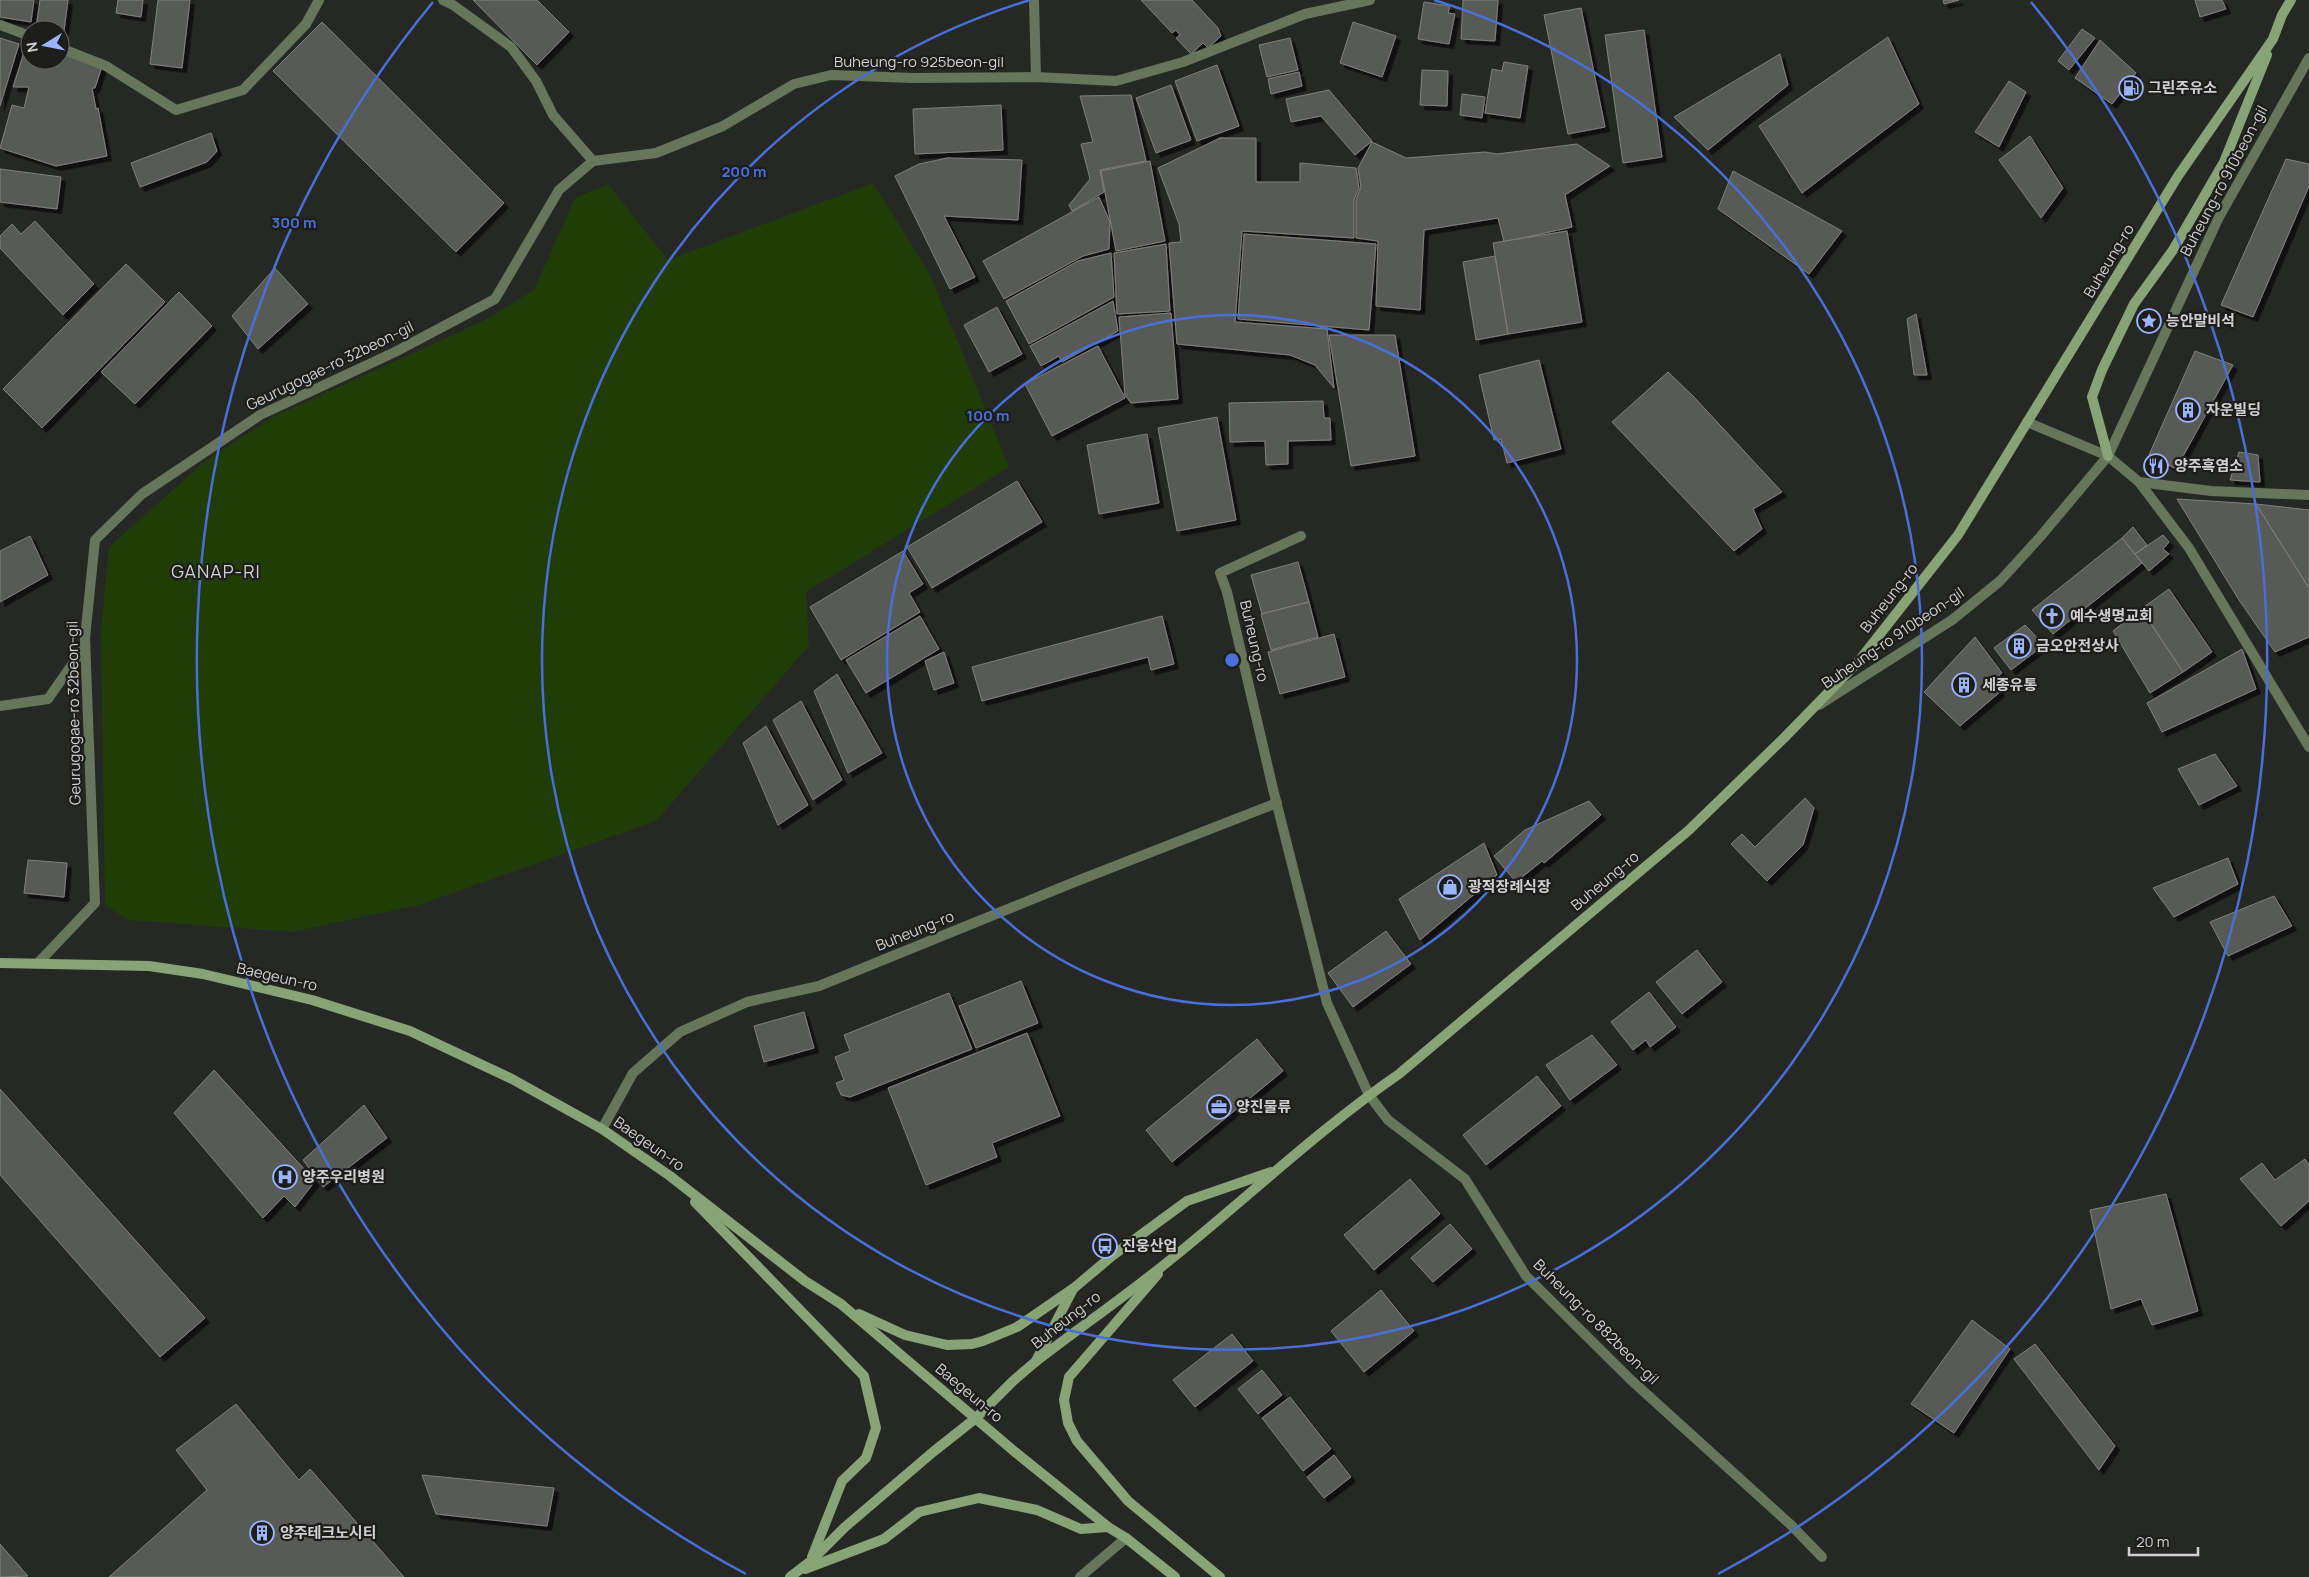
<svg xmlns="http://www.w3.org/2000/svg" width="2309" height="1577" font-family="Manrope,'Noto Sans KR',sans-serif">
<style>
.green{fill:#213d07}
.building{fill:#595a58;stroke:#80817f;filter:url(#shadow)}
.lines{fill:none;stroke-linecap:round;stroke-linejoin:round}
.street{stroke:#65765a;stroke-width:10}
.secondary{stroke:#88a376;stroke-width:10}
.ring{fill:none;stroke:#4a6fd6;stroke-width:2.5}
.labels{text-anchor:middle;stroke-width:4.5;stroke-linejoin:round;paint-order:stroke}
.street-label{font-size:15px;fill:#d0d1d0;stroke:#1d1e1c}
.poi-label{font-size:15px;font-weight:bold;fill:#d0d1d0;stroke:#1d1e1c;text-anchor:start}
.quarter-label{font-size:18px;letter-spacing:1px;fill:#d0d1d0;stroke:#1d1e1c}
.centre{fill:#4a6fd6;stroke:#1d1e1c;stroke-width:2.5}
.ring-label{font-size:15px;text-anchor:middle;font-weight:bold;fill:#4a6fd6;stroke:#1d1e1c;stroke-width:4.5;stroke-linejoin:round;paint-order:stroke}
</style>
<defs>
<filter id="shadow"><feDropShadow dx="4.5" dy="4.5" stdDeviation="0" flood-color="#0009"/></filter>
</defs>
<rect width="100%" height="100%" fill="#262825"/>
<!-- green -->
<path class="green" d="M 873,183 L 930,274 L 1009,467 L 806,592 L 809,646 L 656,821 L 419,905 L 292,932 L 128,920 L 105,905 L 101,630 L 109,547 L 204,462 L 273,417 L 487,319 L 534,290 L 575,198 L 608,184 L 668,260 Z"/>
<!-- building -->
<g class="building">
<path d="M 0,0 L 34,0 L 31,22 L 0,17 Z"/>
<path d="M 40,0 L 68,0 L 64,31 L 36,28 Z"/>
<path d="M 118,0 L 143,0 L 141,17 L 116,13 Z"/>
<path d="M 158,0 L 190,0 L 182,68 L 150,64 Z"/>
<path d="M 473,0 L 537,0 L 569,32 L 537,65 Z"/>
<path d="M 1141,0 L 1192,0 L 1218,28 L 1221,36 L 1208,48 L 1203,43 L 1191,54 L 1176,38 L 1180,35 L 1176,30 L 1172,33 Z"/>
<path d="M 1463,0 L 1498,0 L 1495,41 L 1461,39 Z"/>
<path d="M 1943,0 L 1959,0 L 1944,4 Z"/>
<path d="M 2195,0 L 2222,0 L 2226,9 L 2200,17 Z"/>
<path d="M 1424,2 L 1450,6 L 1448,13 L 1455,14 L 1449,44 L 1418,39 Z"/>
<path d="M 1581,8 L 1605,127 L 1568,134 L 1544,15 Z"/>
<path d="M 322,22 L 504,203 L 456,252 L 273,71 Z"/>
<path d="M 1353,22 L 1396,36 L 1382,77 L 1340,63 Z"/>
<path d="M 2082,29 L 2095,38 L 2069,70 L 2058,61 Z"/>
<path d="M 1644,30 L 1662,157 L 1623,163 L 1605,35 Z"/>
<path d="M 1888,37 L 1919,104 L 1802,193 L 1759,126 Z"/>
<path d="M 0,38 L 19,44 L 0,106 Z"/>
<path d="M 1290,38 L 1298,70 L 1267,77 L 1259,45 Z"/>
<path d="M 2100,40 L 2136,73 L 2112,104 L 2075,78 Z"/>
<path d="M 27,43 L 30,44 L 30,60 L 60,60 L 60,53 L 102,66 L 95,88 L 92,88 L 96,109 L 98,108 L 107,156 L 56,166 L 0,148 L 12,105 L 24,108 L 29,87 L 13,87 Z"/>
<path d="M 1780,54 L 1788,85 L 1708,150 L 1674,117 Z"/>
<path d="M 1504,62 L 1528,66 L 1520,118 L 1485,113 L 1492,69 L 1502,71 Z"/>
<path d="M 1217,65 L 1239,126 L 1197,141 L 1175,81 Z"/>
<path d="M 1422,70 L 1448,71 L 1447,106 L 1420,105 Z"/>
<path d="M 1299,72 L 1302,86 L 1271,94 L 1268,79 Z"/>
<path d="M 2009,81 L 2026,92 L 1999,147 L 1975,132 Z"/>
<path d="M 1171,85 L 1191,140 L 1156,153 L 1136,98 Z"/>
<path d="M 1329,90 L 1372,141 L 1355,155 L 1321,116 L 1291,122 L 1286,99 Z"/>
<path d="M 1462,94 L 1485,97 L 1482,118 L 1460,115 Z"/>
<path d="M 1131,95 L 1146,161 L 1100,170 L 1104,192 L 1072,211 L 1069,205 L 1090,179 L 1081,144 L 1093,142 L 1080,96 Z"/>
<path d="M 1001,105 L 1003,150 L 915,154 L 913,109 Z"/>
<path d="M 211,133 L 217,151 L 207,162 L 140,187 L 131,163 Z"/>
<path d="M 2030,136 L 2063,188 L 2041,218 L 1999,160 Z"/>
<path d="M 1220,138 L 1256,138 L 1256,182 L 1300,182 L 1300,163 L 1356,168 L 1359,188 L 1354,200 L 1354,238 L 1242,231 L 1235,322 L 1327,329 L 1334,388 L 1315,365 L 1290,355 L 1177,344 L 1169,243 L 1181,242 L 1179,224 L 1158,168 Z"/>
<path d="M 1372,142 L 1406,158 L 1485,152 L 1497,154 L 1577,144 L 1610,166 L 1565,195 L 1572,227 L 1504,242 L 1498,218 L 1424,230 L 1420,310 L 1376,306 L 1378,241 L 1356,238 L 1356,200 L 1361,187 L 1358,168 Z"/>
<path d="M 947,158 L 1022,160 L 1018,220 L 944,216 L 975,277 L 950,289 L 895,176 L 919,164 Z"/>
<path d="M 2286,159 L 2309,164 L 2309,186 L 2253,317 L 2221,305 Z"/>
<path d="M 1150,161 L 1165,241 L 1116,251 L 1101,171 Z"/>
<path d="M 0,169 L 61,177 L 57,209 L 0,202 Z"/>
<path d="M 1733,171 L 1842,231 L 1809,274 L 1718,209 Z"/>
<path d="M 1099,197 L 1110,222 L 1109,249 L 1083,256 L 1004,299 L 983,261 Z"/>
<path d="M 35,221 L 94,284 L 63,315 L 0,248 L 0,236 L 12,224 L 21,234 Z"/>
<path d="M 1567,231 L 1582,322 L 1508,334 L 1493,243 Z"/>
<path d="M 1244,234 L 1376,244 L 1369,330 L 1238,319 Z"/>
<path d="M 1166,244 L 1170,311 L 1117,314 L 1114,253 Z"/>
<path d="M 1111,253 L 1114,297 L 1029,344 L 1006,301 L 1078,261 Z"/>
<path d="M 1495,256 L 1508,334 L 1476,340 L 1463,262 Z"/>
<path d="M 126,264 L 165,302 L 42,428 L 3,389 Z"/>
<path d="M 275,268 L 308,304 L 258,349 L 232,316 Z"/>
<path d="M 179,292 L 212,326 L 135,404 L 101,372 Z"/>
<path d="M 1113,301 L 1118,331 L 1062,362 L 1059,356 L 1041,366 L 1030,346 Z"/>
<path d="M 997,307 L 1022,354 L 989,372 L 964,325 Z"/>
<path d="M 1171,313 L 1178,399 L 1131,403 L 1125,395 L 1119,317 Z"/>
<path d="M 1916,314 L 1927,375 L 1914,375 L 1907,319 Z"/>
<path d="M 1329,335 L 1395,335 L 1415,456 L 1351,466 Z"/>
<path d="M 1098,346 L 1125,398 L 1052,436 L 1025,384 Z"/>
<path d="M 2195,351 L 2233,365 L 2176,469 L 2149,455 Z"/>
<path d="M 1539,360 L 1561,449 L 1507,463 L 1501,439 L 1494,440 L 1479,375 Z"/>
<path d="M 1668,372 L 1694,397 L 1782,492 L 1753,509 L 1762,529 L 1734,551 L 1612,422 Z"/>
<path d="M 1323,401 L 1324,418 L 1330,418 L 1331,440 L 1288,441 L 1288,464 L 1266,465 L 1265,441 L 1230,442 L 1229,403 Z"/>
<path d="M 1217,417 L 1236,520 L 1177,531 L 1158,428 Z"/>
<path d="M 1147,434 L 1159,503 L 1099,514 L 1087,445 Z"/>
<path d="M 2239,452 L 2258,455 L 2260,482 L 2230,480 Z"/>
<path d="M 1017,481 L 1042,522 L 932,588 L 907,547 Z"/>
<path d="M 2177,499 L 2256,504 L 2309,588 L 2309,637 L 2275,652 L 2239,600 Z"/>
<path d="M 2256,504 L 2309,510 L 2309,588 Z"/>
<path d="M 2133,527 L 2147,545 L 2135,554 L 2122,538 Z"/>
<path d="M 2163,535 L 2169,542 L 2163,549 L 2169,554 L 2149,571 L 2135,554 Z"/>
<path d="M 30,536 L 48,575 L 0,602 L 0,551 Z"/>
<path d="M 2122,538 L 2142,563 L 2053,634 L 2032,610 Z"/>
<path d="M 903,551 L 923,584 L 909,593 L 920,612 L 841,660 L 810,607 Z"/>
<path d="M 1298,562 L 1309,602 L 1262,614 L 1251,575 Z"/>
<path d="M 2169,589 L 2212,652 L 2183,672 L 2141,609 Z"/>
<path d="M 1309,602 L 1318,637 L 1271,650 L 1261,614 Z"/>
<path d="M 2141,609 L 2183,672 L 2150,693 L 2113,631 Z"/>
<path d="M 920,616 L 939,649 L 866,693 L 846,660 Z"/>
<path d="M 1162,616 L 1174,664 L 1151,670 L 1148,657 L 982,701 L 972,667 Z"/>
<path d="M 2025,625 L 2044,645 L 2011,670 L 1994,648 Z"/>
<path d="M 1334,634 L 1345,677 L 1280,694 L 1268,652 Z"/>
<path d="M 1975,637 L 2002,673 L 1995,679 L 2000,692 L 1960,726 L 1924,692 Z"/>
<path d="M 2242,649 L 2256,689 L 2162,732 L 2147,703 Z"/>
<path d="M 944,652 L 954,683 L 934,690 L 925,661 Z"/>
<path d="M 837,674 L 882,753 L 848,773 L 814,691 Z"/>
<path d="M 801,701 L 842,780 L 813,800 L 773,720 Z"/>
<path d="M 766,726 L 808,805 L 778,825 L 743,743 Z"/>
<path d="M 2215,754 L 2237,786 L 2199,805 L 2178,769 Z"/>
<path d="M 1805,798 L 1814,808 L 1803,845 L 1767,881 L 1731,844 L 1742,834 L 1755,847 Z"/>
<path d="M 1589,801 L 1601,815 L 1544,863 L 1542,861 L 1516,882 L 1494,856 L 1525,830 Z"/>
<path d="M 1484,843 L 1497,875 L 1420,940 L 1399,899 Z"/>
<path d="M 2228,858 L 2238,884 L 2174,917 L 2153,888 Z"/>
<path d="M 28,860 L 67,863 L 64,897 L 24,893 Z"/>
<path d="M 2274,896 L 2292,926 L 2228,956 L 2210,922 Z"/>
<path d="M 1386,931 L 1411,964 L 1353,1007 L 1328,973 Z"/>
<path d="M 1697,950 L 1722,982 L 1682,1014 L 1656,982 Z"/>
<path d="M 1021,981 L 1038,1023 L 976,1048 L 959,1006 Z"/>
<path d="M 1649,992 L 1676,1027 L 1650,1047 L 1646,1040 L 1633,1050 L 1611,1022 Z"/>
<path d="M 949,993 L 972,1049 L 850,1097 L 841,1095 L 836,1083 L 844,1080 L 835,1057 L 850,1051 L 844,1035 Z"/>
<path d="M 804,1012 L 814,1048 L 764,1062 L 754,1026 Z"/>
<path d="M 1027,1033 L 1060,1116 L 992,1143 L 997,1157 L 926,1185 L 888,1088 Z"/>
<path d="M 1592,1035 L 1617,1065 L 1570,1100 L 1546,1065 Z"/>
<path d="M 1257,1039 L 1283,1071 L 1172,1162 L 1146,1130 Z"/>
<path d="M 214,1070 L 315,1181 L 295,1207 L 284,1196 L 263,1218 L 174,1113 Z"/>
<path d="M 1537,1076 L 1561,1106 L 1486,1165 L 1463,1135 Z"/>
<path d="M 0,1089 L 205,1318 L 160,1357 L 0,1175 Z"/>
<path d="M 364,1105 L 387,1138 L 323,1187 L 303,1160 Z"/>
<path d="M 2305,1159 L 2309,1165 L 2309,1201 L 2281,1226 L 2240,1179 L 2262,1163 L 2275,1180 Z"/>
<path d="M 1410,1179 L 1440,1214 L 1374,1270 L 1344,1235 Z"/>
<path d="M 2166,1194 L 2198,1311 L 2152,1325 L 2141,1299 L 2111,1309 L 2090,1210 Z"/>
<path d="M 1450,1224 L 1472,1249 L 1433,1282 L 1411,1258 Z"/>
<path d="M 1381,1290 L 1414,1331 L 1364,1372 L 1331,1331 Z"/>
<path d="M 1972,1320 L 2010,1349 L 1954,1433 L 1911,1404 Z"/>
<path d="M 1232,1334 L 1253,1361 L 1195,1407 L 1173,1380 Z"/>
<path d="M 2035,1344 L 2115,1446 L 2099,1470 L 2014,1359 Z"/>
<path d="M 1262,1370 L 1282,1395 L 1258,1414 L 1238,1389 Z"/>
<path d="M 1290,1397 L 1331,1449 L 1303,1471 L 1262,1418 Z"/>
<path d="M 236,1404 L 299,1480 L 310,1469 L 404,1577 L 109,1577 L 207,1490 L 176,1450 Z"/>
<path d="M 1334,1455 L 1351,1477 L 1324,1498 L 1307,1477 Z"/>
<path d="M 422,1475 L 554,1488 L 547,1526 L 436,1514 Z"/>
<path d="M 0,1544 L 28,1576 L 0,1577 Z"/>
</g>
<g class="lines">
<!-- street -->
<g class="street">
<path d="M 443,0 L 453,5 L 511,47 L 536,81 L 553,115 L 593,161 L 656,153 L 723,126 L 794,84 L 831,75 L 913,78 L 1036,77 L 1116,81 L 1183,62 L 1305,14 L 1370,0"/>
<path d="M 1034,0 L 1036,77"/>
<path d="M 0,25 L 30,36"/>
<path d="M 60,48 L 106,66 L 176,110 L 243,90 L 306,24 L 319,0"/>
<path d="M 2027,422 L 2108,456 L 2139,482 L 2189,548 L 2309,747"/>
<path d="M 2139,482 L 2211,491 L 2309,495"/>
<path d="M 1301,536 L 1220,573 L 1227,592 L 1273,789 L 1327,1003 L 1369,1095 L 1388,1120 L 1465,1179 L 1526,1276 L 1631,1380 L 1791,1525 L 1822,1557"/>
<path d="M 1819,705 L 1952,620 L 2000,581 L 2040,537 L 2108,456 L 2219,217 L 2309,58"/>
<path d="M 0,706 L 48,699 L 85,646"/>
<path d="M 38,963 L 95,903 L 85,638 L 95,540 L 142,494 L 260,415 L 395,352 L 495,299 L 559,190 L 593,161"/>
<path d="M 602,1129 L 633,1073 L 680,1032 L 747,1002 L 819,986 L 1077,881 L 1277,803"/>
<path d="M 1080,1577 L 1126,1538"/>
</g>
<!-- secondary -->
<g class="secondary">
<path d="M 2108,456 L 2092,397 L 2102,370 L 2134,304 L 2173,250 L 2224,162 L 2267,55"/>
<path d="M 0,963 L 149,966 L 203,974 L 312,1000 L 410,1031 L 512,1079 L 602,1129 L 670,1176 L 805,1281 L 841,1304 L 1015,1452 L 1108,1527 L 1126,1538 L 1175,1577"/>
<path d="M 695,1202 L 864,1376 L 876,1428 L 866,1458 L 842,1481 L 812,1557"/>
<path d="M 1158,1274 L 1069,1377 L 1064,1400 L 1068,1423 L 1077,1441 L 1128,1501 L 1220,1577"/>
<path d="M 859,1314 L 905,1335 L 947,1345 L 972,1344 L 983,1341 L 1017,1327 L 1074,1288 L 1112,1256 L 1187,1201 L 1271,1172"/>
<path d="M 1036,1361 L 1073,1289"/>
<path d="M 805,1569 L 884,1539 L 919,1512 L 979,1498 L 1037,1510 L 1081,1529 L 1108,1527"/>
<path d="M 790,1577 L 811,1561 L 845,1527 L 933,1452 L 976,1418 L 1013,1381 L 1034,1363 C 1079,1328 1126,1296 1170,1260 C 1247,1198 1318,1130 1399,1074 L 1689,830 L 1784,738 L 1858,662 L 1958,535 L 2178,176 L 2273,39 L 2282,15 L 2291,0"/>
</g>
</g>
<!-- distance rings -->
<g class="ring">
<circle cx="1232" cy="660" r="345"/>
<path d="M1434 0A690 690 0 1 1 1030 0"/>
<path d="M746 1574A1035 1035 0 0 1 433 2M2031 2A1035 1035 0 0 1 1718 1574"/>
</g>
<!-- icons -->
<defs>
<g id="fuel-ring" transform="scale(1.25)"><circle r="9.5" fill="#1d1e1c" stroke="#9ab5fd" stroke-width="1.5"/><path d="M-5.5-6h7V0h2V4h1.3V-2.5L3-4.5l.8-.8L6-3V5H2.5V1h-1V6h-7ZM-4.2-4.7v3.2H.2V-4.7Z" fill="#9ab5fd"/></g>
<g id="sight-ring" transform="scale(1.25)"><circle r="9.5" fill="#1d1e1c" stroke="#9ab5fd" stroke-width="1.5"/><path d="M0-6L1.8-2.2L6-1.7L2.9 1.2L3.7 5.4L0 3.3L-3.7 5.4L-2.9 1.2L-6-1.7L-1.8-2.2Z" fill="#9ab5fd"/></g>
<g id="building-ring" transform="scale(1.25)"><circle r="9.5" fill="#1d1e1c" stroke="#9ab5fd" stroke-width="1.5"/><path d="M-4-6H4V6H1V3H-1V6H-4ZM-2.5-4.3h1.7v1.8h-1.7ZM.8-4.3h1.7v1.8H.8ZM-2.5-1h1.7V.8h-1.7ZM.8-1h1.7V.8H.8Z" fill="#9ab5fd"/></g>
<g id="restaurant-ring" transform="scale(1.25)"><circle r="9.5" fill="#1d1e1c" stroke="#9ab5fd" stroke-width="1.5"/><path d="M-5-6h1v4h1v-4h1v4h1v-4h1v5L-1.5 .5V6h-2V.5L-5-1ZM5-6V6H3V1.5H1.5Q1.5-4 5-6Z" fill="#9ab5fd"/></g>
<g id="church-ring" transform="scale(1.25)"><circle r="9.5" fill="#1d1e1c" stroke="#9ab5fd" stroke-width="1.5"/><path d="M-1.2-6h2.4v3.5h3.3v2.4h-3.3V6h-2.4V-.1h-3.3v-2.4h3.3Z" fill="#9ab5fd"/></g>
<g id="shop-ring" transform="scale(1.25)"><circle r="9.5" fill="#1d1e1c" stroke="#9ab5fd" stroke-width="1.5"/><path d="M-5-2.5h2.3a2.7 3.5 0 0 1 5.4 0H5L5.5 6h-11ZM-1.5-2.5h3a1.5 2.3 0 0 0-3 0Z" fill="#9ab5fd"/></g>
<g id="office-ring" transform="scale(1.25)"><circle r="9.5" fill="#1d1e1c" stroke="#9ab5fd" stroke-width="1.5"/><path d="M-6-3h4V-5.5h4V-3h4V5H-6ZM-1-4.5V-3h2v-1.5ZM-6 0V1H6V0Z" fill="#9ab5fd"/></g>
<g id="hospital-ring" transform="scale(1.25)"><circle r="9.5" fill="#1d1e1c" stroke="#9ab5fd" stroke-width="1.5"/><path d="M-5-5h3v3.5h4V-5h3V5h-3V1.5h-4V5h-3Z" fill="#9ab5fd"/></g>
<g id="bus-ring" transform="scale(1.25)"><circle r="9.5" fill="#1d1e1c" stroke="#9ab5fd" stroke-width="1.5"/><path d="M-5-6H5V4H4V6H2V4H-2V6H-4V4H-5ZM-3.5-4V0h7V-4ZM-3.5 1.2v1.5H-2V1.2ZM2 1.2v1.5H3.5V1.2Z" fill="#9ab5fd"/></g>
</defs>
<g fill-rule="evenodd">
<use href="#fuel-ring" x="2131" y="88"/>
<use href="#sight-ring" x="2149" y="321"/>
<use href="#building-ring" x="2188" y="410"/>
<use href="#restaurant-ring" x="2156" y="466"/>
<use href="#church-ring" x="2052" y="616"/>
<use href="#building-ring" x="2019" y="646"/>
<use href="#building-ring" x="1964" y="685"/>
<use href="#shop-ring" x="1450" y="887"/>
<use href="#office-ring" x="1219" y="1107"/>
<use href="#hospital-ring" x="285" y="1177"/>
<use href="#bus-ring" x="1105" y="1246"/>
<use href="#building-ring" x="262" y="1533"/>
</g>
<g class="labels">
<!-- street labels -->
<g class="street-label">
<text x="919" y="67">Buheung-ro 925beon-gil</text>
<text transform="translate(2224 181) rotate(-62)" y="5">Buheung-ro 910beon-gil</text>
<text transform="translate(2109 261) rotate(-59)" y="5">Buheung-ro</text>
<text transform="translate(330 366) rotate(-26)" y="5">Geurugogae-ro 32beon-gil</text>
<text transform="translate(1889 598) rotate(-52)" y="5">Buheung-ro</text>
<text transform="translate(1893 638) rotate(-34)" y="5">Buheung-ro 910beon-gil</text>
<text transform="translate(1254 641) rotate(77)" y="5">Buheung-ro</text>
<text transform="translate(74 713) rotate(-91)" y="5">Geurugogae-ro 32beon-gil</text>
<text transform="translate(1605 881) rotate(-40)" y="5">Buheung-ro</text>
<text transform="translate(915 931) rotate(-22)" y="5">Buheung-ro</text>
<text transform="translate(277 977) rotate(13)" y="5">Baegeun-ro</text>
<text transform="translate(649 1144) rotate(35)" y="5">Baegeun-ro</text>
<text transform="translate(1066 1320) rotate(-38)" y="5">Buheung-ro</text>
<text transform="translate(1596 1322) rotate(45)" y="5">Buheung-ro 882beon-gil</text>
<text transform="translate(969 1393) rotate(40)" y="5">Baegeun-ro</text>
</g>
<!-- poi labels -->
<g class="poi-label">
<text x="2148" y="93">그린주유소</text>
<text x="2166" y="326">능안말비석</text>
<text x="2206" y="415">자운빌딩</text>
<text x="2174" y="471">양주흑염소</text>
<text x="2070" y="621">예수생명교회</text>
<text x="2036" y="651">금오안전상사</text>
<text x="1982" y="690">세종유통</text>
<text x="1468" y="892">광적장례식장</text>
<text x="1236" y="1112">양진물류</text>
<text x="302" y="1182">양주우리병원</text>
<text x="1122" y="1251">진웅산업</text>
<text x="280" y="1538">양주테크노시티</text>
</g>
<!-- quarter labels -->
<g class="quarter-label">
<text x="216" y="578">GANAP-RI</text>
</g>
</g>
<circle cx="1232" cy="660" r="8" class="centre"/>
<g class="ring-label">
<text x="744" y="177">200 m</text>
<text x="294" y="228">300 m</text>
<text x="988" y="421">100 m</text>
</g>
<!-- north arrow -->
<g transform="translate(45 45) rotate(260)"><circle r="24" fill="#1d1e1c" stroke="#656664"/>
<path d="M0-4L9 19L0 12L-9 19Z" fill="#9ab5fd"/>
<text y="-8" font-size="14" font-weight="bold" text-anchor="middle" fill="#d0d1d0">N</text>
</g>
<!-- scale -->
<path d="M2129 1547v8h69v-8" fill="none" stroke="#d0d1d0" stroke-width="2.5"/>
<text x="2136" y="1547" font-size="15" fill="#d0d1d0" stroke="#1d1e1c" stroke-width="4" paint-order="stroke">20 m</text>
</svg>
